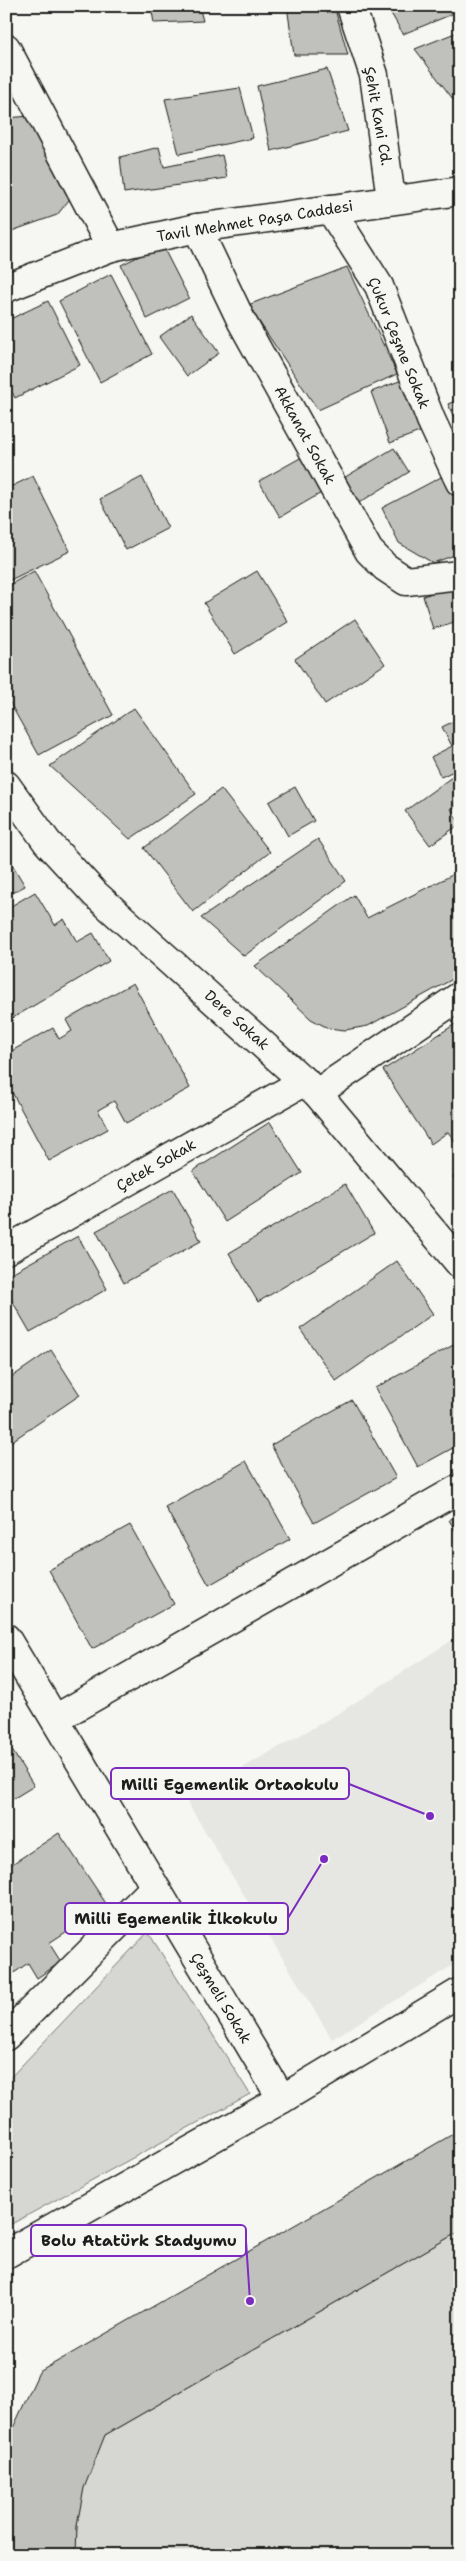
<svg xmlns="http://www.w3.org/2000/svg" width="466" height="2561" font-family="'Shantell Sans',sans-serif">
<style>
.built{fill:#e6e6e2}
.green{fill:#d6d6d2;stroke:#797977}
.building{fill:#c0c0bd;stroke:#1c1c1c}
.lines{fill:none;stroke-linecap:round;stroke-linejoin:round}
.minor-casing{stroke:#1c1c1c;stroke-width:31}
.major-casing{stroke:#1c1c1c;stroke-width:31}
.minor{stroke:#f6f6f2;stroke-width:28}
.major{stroke:#f6f6f2;stroke-width:28}
.labels{text-anchor:middle;stroke-width:4;stroke-linejoin:round;paint-order:stroke}
.street-label{font-size:15px;fill:#1c1c1c;stroke:#f6f6f2}
.leader{fill:none;stroke:#7b2cbf;stroke-width:2}
.callout-dot{fill:#7b2cbf;stroke:#f6f6f2;stroke-width:2}
.callout{fill:#f6f6f2;stroke:#7b2cbf;stroke-width:2}
.callout-label{font-size:16px;text-anchor:middle;font-weight:bold;fill:#1c1c1c}
</style>
<rect width="100%" height="100%" fill="#f6f6f2"/>
<filter id="ink" filterUnits="userSpaceOnUse"><feTurbulence type="fractalNoise" baseFrequency=".02" numOctaves="2"/><feDisplacementMap in="SourceGraphic" scale="10" xChannelSelector="R" yChannelSelector="G"/><feConvolveMatrix kernelMatrix="1 2 1 2 8 2 1 2 1" color-interpolation-filters="sRGB"/></filter>
<g filter="url(#ink)">
<!-- built -->
<path class="built" d="M 460,1635 L 460,1961 L 332,2039 L 186,1800 L 339,1713 Z"/>
<!-- green -->
<g class="green">
<path d="M 148,1932 L 250,2094 L 6,2227 L 6,2082 Z"/>
<path d="M 460,2231 L 460,2555 L 76,2555 C 75,2514 84,2470 105,2435 Z"/>
</g>
<!-- building -->
<g class="building">
<path d="M 151,6 L 199,6 L 203,21 L 154,23 Z"/>
<path d="M 287,6 L 334,6 L 348,55 L 294,55 Z"/>
<path d="M 392,6 L 460,6 L 460,11 L 403,34 L 388,8 Z"/>
<path d="M 460,31 L 460,106 L 459,107 L 415,49 Z"/>
<path d="M 327,69 L 348,131 L 271,151 L 257,86 Z"/>
<path d="M 240,88 L 253,138 L 179,154 L 165,99 Z"/>
<path d="M 31,116 L 73,195 L 57,215 L 6,233 L 6,118 Z"/>
<path d="M 159,147 L 164,167 L 222,155 L 227,178 L 124,193 L 120,157 Z"/>
<path d="M 162,245 L 189,298 L 147,319 L 121,265 Z"/>
<path d="M 347,267 L 397,374 L 318,410 L 248,305 Z"/>
<path d="M 111,274 L 152,354 L 100,382 L 59,301 Z"/>
<path d="M 48,301 L 80,365 L 15,398 L 6,380 L 6,321 Z"/>
<path d="M 191,314 L 219,353 L 187,376 L 159,337 Z"/>
<path d="M 402,380 L 422,431 L 390,443 L 371,392 Z"/>
<path d="M 460,399 L 460,431 L 448,404 Z"/>
<path d="M 394,448 L 409,472 L 357,504 L 342,479 Z"/>
<path d="M 302,457 L 323,492 L 280,517 L 259,481 Z"/>
<path d="M 445,475 L 460,504 L 460,553 L 433,563 L 399,543 L 382,508 Z"/>
<path d="M 33,476 L 70,551 L 6,582 L 6,489 Z"/>
<path d="M 142,477 L 168,528 L 126,550 L 100,499 Z"/>
<path d="M 34,571 L 113,715 L 39,755 L 6,696 L 6,587 Z"/>
<path d="M 257,571 L 288,622 L 235,654 L 204,603 Z"/>
<path d="M 460,584 L 460,620 L 433,629 L 423,596 Z"/>
<path d="M 355,619 L 385,664 L 325,704 L 295,659 Z"/>
<path d="M 134,708 L 196,794 L 130,839 L 50,766 Z"/>
<path d="M 460,718 L 460,768 L 441,777 L 431,757 L 452,746 L 442,727 Z"/>
<path d="M 456,774 L 460,779 L 460,803 L 451,809 L 460,824 L 430,845 L 405,811 Z"/>
<path d="M 295,787 L 314,821 L 288,836 L 269,802 Z"/>
<path d="M 221,789 L 270,852 L 193,912 L 144,848 Z"/>
<path d="M 318,839 L 346,881 L 244,956 L 201,918 Z"/>
<path d="M 6,854 L 25,886 L 6,896 Z"/>
<path d="M 460,871 L 460,975 L 368,1026 L 345,1030 L 328,1028 L 311,1019 L 255,966 L 354,895 L 367,918 Z"/>
<path d="M 35,892 L 55,925 L 64,919 L 77,942 L 93,933 L 109,961 L 6,1022 L 6,909 Z"/>
<path d="M 133,983 L 190,1088 L 126,1123 L 114,1101 L 98,1110 L 108,1129 L 49,1161 L 6,1081 L 6,1054 L 53,1028 L 59,1039 L 72,1031 L 66,1020 Z"/>
<path d="M 460,1021 L 460,1142 L 457,1144 L 448,1132 L 431,1144 L 383,1070 Z"/>
<path d="M 270,1122 L 302,1173 L 225,1222 L 193,1171 Z"/>
<path d="M 460,1173 L 460,1186 L 453,1177 Z"/>
<path d="M 345,1184 L 374,1233 L 258,1302 L 229,1253 Z"/>
<path d="M 173,1189 L 201,1241 L 124,1283 L 96,1231 Z"/>
<path d="M 78,1236 L 107,1289 L 30,1332 L 6,1290 L 6,1276 Z"/>
<path d="M 397,1261 L 433,1314 L 336,1381 L 300,1329 Z"/>
<path d="M 457,1343 L 460,1349 L 460,1444 L 418,1467 L 375,1388 Z"/>
<path d="M 51,1350 L 80,1395 L 6,1445 L 6,1381 Z"/>
<path d="M 352,1400 L 396,1478 L 314,1523 L 271,1445 Z"/>
<path d="M 246,1461 L 290,1539 L 209,1585 L 165,1507 Z"/>
<path d="M 460,1514 L 460,1538 L 449,1520 Z"/>
<path d="M 130,1525 L 174,1604 L 92,1649 L 49,1570 Z"/>
<path d="M 10,1747 L 34,1786 L 6,1803 L 6,1749 Z"/>
<path d="M 59,1833 L 107,1905 L 49,1943 L 61,1962 L 37,1978 L 28,1963 L 14,1973 L 6,1961 L 6,1868 Z"/>
<path d="M 460,2130 L 460,2231 L 105,2435 L 84,2488 L 77,2525 L 76,2555 L 6,2555 L 6,2443 L 39,2372 Z"/>
</g>
<g class="lines">
<!-- minor casing -->
<g class="minor-casing">
<g id="minor">
<path d="M 351,6 L 374,75 L 391,199"/>
<path d="M 6,48 L 111,247"/>
<path d="M 330,209 L 379,286 L 431,420 L 460,482"/>
<path d="M 197,228 L 242,322 L 369,551 L 385,567 L 406,581 L 460,575"/>
<path d="M 6,785 L 47,842 L 95,894 L 317,1093 L 460,1264"/>
<path d="M 317,1093 L 460,996"/>
<path d="M 6,1250 L 305,1081"/>
<path d="M 6,1638 L 282,2099"/>
<path d="M 55,1719 L 460,1488"/>
<path d="M 6,2036 L 154,1888"/>
<path d="M 6,2254 L 282,2099 L 460,1992"/>
</g>
</g>
<!-- major casing -->
<g class="major-casing">
<path id="major" d="M 6,288 L 111,247 L 197,228 L 460,191"/>
</g>
<!-- minor -->
<use href="#minor" class="minor"/>
<!-- major -->
<use href="#major" class="major"/>
</g>
</g>
<g class="labels">
<!-- street labels -->
<g class="street-label">
<text transform="translate(378 116) rotate(80)" y="5">Şehit Kani Cd.</text>
<text transform="translate(255 221) rotate(-9)" y="5">Tavil Mehmet Paşa Caddesi</text>
<text transform="translate(399 343) rotate(68)" y="5">Çukur Çeşme Sokak</text>
<text transform="translate(305 435) rotate(61)" y="5">Akkanat Sokak</text>
<text transform="translate(237 1020) rotate(42)" y="5">Dere Sokak</text>
<text transform="translate(156 1165) rotate(-30)" y="5">Çetek Sokak</text>
<text transform="translate(221 1998) rotate(59)" y="5">Çeşmeli Sokak</text>
</g>
</g>
<!-- callouts -->
<path class="leader" d="M430 1816L349 1784M324 1859L288 1918M250 2301L246 2241"/>
<g class="callout-dot">
<circle cx="430" cy="1816" r="5"/>
<circle cx="324" cy="1859" r="5"/>
<circle cx="250" cy="2301" r="5"/>
</g>
<g class="callout">
<rect x="111" y="1768" width="238" height="31" rx="5"/>
<rect x="65" y="1903" width="223" height="31" rx="5"/>
<rect x="31" y="2225" width="215" height="31" rx="5"/>
</g>
<g class="callout-label">
<text x="230" y="1790">Milli Egemenlik Ortaokulu</text>
<text x="176" y="1924">Milli Egemenlik İlkokulu</text>
<text x="139" y="2246">Bolu Atatürk Stadyumu</text>
</g>
<!-- margin -->
<rect width="466" height="2561" fill="none" stroke="#f6f6f2" stroke-width="25"/>
<rect x="12" y="12" width="441" height="2536" fill="none" stroke="#1c1c1c" stroke-width="2" filter="url(#ink)"/>
</svg>
